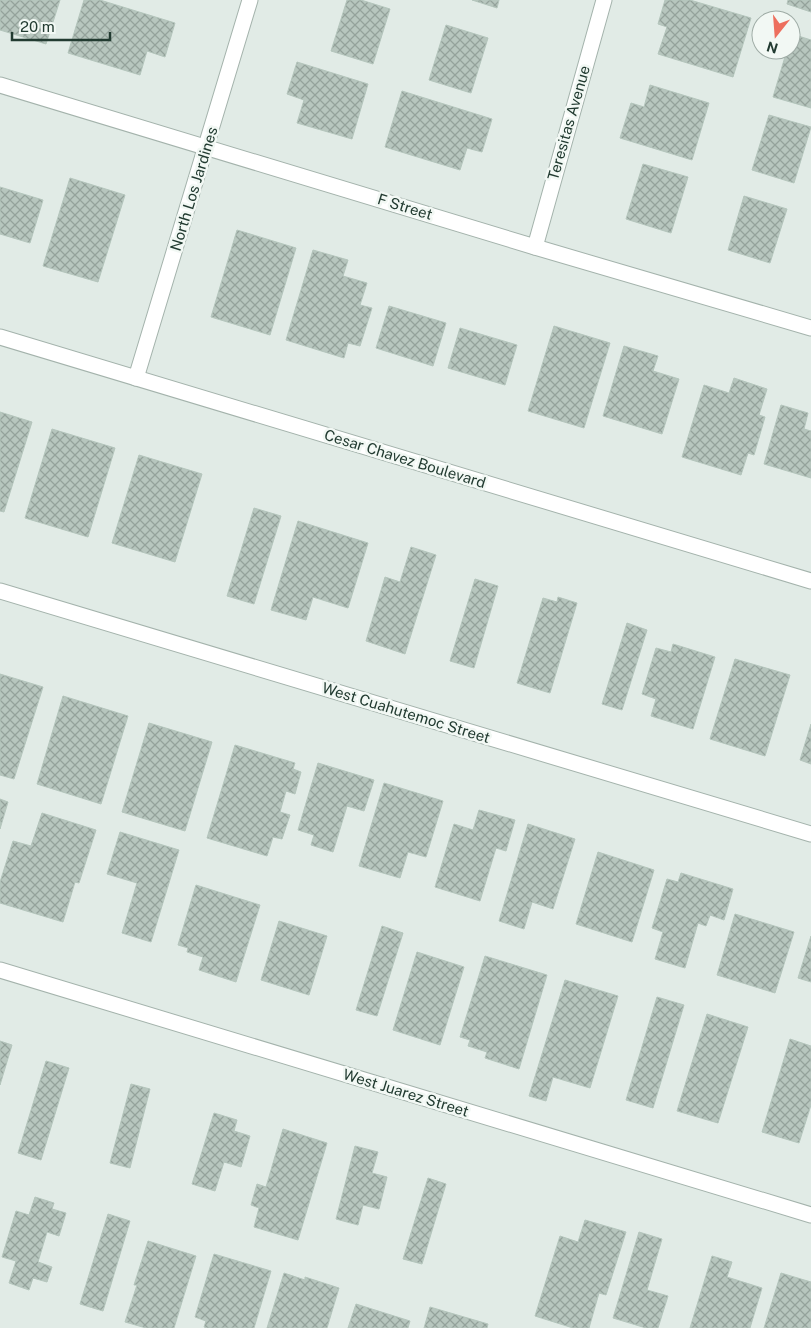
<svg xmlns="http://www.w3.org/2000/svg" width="811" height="1328" font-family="'Public Sans',sans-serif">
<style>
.building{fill:url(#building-cross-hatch);stroke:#b4c5bc}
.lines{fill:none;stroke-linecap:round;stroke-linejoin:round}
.minor-casing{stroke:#a4b3ac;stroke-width:17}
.tertiary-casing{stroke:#a4b3ac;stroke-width:17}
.minor{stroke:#fff;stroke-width:15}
.tertiary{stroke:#fff;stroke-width:15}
.labels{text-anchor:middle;stroke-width:5;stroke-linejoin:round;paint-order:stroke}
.street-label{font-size:15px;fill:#223b31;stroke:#f2f8f4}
</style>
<defs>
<pattern id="building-cross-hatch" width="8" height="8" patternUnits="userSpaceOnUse" patternTransform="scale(1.25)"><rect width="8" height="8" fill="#b7c6be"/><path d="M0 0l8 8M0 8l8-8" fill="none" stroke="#94a29b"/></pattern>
</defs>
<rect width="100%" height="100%" fill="#e1ebe6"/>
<!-- building -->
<g class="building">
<path d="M 0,0 L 60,0 L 46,44 L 0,30 Z"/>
<path d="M 84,0 L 100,0 L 175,23 L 165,57 L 147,51 L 140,75 L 68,53 Z"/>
<path d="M 347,0 L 361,0 L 390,9 L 373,64 L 331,51 Z"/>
<path d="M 472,0 L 499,0 L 497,8 Z"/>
<path d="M 665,0 L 690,0 L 751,18 L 733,77 L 658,54 L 667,27 L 658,24 Z"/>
<path d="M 788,0 L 811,0 L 811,12 L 787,4 Z"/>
<path d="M 446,25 L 488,38 L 471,93 L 429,80 Z"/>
<path d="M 792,34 L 811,40 L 811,108 L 773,97 L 787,50 L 791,50 Z"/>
<path d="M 297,62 L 368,84 L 352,139 L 297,123 L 304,100 L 287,94 Z"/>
<path d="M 650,85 L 709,103 L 692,160 L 620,138 L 631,103 L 644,107 Z"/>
<path d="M 402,91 L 492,119 L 482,152 L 467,148 L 460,170 L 385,147 Z"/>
<path d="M 769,115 L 811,127 L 794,183 L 752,170 Z"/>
<path d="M 643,164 L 688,177 L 671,233 L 626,219 Z"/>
<path d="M 70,178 L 125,195 L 98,282 L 43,266 Z"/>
<path d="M 0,187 L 43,200 L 30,243 L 0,234 Z"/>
<path d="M 744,196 L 787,209 L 770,263 L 728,250 Z"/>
<path d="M 237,230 L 296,248 L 270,335 L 211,317 Z"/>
<path d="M 313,250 L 348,260 L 343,276 L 367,283 L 360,305 L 372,308 L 360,346 L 348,343 L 344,358 L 286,340 Z"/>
<path d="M 389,306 L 446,323 L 433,366 L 376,348 Z"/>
<path d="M 554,326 L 610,343 L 584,428 L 528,411 Z"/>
<path d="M 460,328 L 517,345 L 505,385 L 448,368 Z"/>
<path d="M 624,346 L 658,356 L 653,371 L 679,379 L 662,434 L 603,416 Z"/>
<path d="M 734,378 L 767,389 L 759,415 L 765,417 L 754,455 L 748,453 L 741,475 L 682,457 L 704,385 L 729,393 Z"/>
<path d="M 781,405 L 808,413 L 804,429 L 811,431 L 811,478 L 764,464 Z"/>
<path d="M 0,412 L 32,422 L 4,512 L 0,511 Z"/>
<path d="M 52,429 L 115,448 L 88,537 L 25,518 Z"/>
<path d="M 139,455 L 202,474 L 175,562 L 112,543 Z"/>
<path d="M 254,508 L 281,516 L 254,604 L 227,596 Z"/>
<path d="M 298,521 L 368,543 L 348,608 L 313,597 L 306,620 L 271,610 Z"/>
<path d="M 411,547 L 436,555 L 405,654 L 366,641 L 385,577 L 400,582 Z"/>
<path d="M 475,579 L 498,586 L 474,668 L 450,661 Z"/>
<path d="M 558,597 L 577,603 L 550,693 L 517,683 L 543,598 L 557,602 Z"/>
<path d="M 627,623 L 647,630 L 622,710 L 602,704 Z"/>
<path d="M 673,644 L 715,657 L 693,729 L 651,716 L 656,699 L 642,694 L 656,648 L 671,652 Z"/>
<path d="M 735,659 L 790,675 L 765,756 L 710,739 Z"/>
<path d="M 0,674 L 43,687 L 14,779 L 0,775 Z"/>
<path d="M 63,696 L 128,716 L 101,804 L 37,784 Z"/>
<path d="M 149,723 L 212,742 L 185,831 L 122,812 Z"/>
<path d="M 811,724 L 811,764 L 800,760 Z"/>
<path d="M 235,745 L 295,763 L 293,769 L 301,772 L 295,794 L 286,791 L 280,812 L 290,815 L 282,839 L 273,837 L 267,856 L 207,838 Z"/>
<path d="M 318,763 L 374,780 L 364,811 L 347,806 L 333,852 L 311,845 L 314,835 L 298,830 Z"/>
<path d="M 384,783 L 443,801 L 426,857 L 408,852 L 400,878 L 359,866 Z"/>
<path d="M 0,799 L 8,802 L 0,829 Z"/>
<path d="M 479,810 L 515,820 L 506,851 L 496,848 L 480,901 L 435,887 L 454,824 L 473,830 Z"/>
<path d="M 42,813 L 96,830 L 79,883 L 75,882 L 63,922 L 0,903 L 0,882 L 13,841 L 31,846 Z"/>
<path d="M 528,824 L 575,839 L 553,909 L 532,902 L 524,929 L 499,921 Z"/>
<path d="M 120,832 L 179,850 L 151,942 L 122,933 L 137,883 L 107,874 Z"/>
<path d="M 598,852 L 654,870 L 632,942 L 576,924 Z"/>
<path d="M 681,873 L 733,889 L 724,920 L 710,915 L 706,926 L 698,923 L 685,968 L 655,959 L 663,932 L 652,928 L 667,879 L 678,882 Z"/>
<path d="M 196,885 L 260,905 L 236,982 L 199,970 L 203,957 L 187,952 L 188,948 L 178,945 Z"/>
<path d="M 735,914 L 794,932 L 775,993 L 717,975 Z"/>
<path d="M 279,921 L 327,936 L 309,995 L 261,980 Z"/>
<path d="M 382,926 L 403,933 L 377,1016 L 356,1010 Z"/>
<path d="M 811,936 L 811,982 L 798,978 Z"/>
<path d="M 417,952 L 464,967 L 440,1045 L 393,1030 Z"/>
<path d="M 485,956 L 547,975 L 519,1069 L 485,1058 L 487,1052 L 468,1046 L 470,1040 L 460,1037 Z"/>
<path d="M 565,980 L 618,996 L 590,1088 L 553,1077 L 546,1101 L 529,1096 Z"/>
<path d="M 657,997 L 684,1005 L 653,1108 L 626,1100 Z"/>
<path d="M 707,1014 L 748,1027 L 718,1123 L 677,1111 Z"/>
<path d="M 790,1039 L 811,1046 L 811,1105 L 799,1143 L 762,1132 Z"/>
<path d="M 0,1041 L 12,1045 L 0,1085 Z"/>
<path d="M 46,1061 L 69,1068 L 41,1160 L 18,1153 Z"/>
<path d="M 131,1084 L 150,1089 L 130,1168 L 110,1163 Z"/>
<path d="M 214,1113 L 237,1120 L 234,1131 L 250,1136 L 241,1167 L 224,1162 L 215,1191 L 192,1184 Z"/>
<path d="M 283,1129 L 327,1143 L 298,1240 L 254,1227 L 259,1208 L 251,1205 L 257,1184 L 266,1187 Z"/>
<path d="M 355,1146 L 378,1152 L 372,1173 L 387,1177 L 379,1209 L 363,1205 L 358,1225 L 336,1219 Z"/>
<path d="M 428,1178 L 446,1184 L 422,1264 L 403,1259 Z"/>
<path d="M 35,1197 L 54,1203 L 52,1209 L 66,1213 L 59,1236 L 47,1232 L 38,1262 L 52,1267 L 47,1282 L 33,1278 L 29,1290 L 9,1283 L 16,1261 L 2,1257 L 16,1211 L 29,1215 Z"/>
<path d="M 108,1214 L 130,1221 L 103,1311 L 80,1304 Z"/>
<path d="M 585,1220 L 626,1232 L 606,1295 L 599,1293 L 589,1328 L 573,1328 L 535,1316 L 560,1236 L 578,1242 Z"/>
<path d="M 639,1232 L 662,1239 L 647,1290 L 668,1296 L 658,1328 L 646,1328 L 613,1318 Z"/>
<path d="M 148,1241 L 196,1256 L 174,1328 L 146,1328 L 125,1322 L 137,1285 L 134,1285 Z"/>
<path d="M 214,1254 L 271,1271 L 254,1328 L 207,1328 L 204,1327 L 206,1321 L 195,1317 Z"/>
<path d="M 712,1256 L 732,1262 L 727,1277 L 762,1288 L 750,1328 L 690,1328 Z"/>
<path d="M 284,1273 L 305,1280 L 305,1277 L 339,1288 L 327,1328 L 267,1328 Z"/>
<path d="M 781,1273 L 811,1282 L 811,1328 L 764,1328 Z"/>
<path d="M 356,1304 L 410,1321 L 408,1328 L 348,1328 Z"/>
<path d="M 430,1307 L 488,1324 L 487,1328 L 424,1328 Z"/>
</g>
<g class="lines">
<!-- minor casing -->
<g class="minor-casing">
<g id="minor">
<path d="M 0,85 L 535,247 L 811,328"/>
<path d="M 535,247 L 604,0"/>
<path d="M 136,378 L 250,0"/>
<path d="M 0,591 L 811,834"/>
<path d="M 0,970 L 811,1215"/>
</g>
</g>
<!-- tertiary casing -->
<g class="tertiary-casing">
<path id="tertiary" d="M 0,337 L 811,581"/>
</g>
<!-- minor -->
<use href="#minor" class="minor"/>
<!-- tertiary -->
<use href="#tertiary" class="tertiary"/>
</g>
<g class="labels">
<!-- street labels -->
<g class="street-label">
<text transform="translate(569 123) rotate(-74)" y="5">Teresitas Avenue</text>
<text transform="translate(194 189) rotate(-73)" y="5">North Los Jardines</text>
<text transform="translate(405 207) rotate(17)" y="5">F Street</text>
<text transform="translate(405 459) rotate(17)" y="5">Cesar Chavez Boulevard</text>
<text transform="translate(406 713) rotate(17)" y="5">West Cuahutemoc Street</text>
<text transform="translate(406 1093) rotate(17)" y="5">West Juarez Street</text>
</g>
</g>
<!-- north arrow -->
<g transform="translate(776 35) rotate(197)"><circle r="24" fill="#f2f8f4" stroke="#9faca6"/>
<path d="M0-4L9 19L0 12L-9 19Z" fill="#ed6f5e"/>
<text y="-8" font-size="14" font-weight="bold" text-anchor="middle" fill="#223b31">N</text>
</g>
<!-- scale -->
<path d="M12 32v8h98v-8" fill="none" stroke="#223b31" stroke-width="2.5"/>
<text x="20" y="32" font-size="15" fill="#223b31" stroke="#f2f8f4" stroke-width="4" paint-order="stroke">20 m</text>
</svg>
